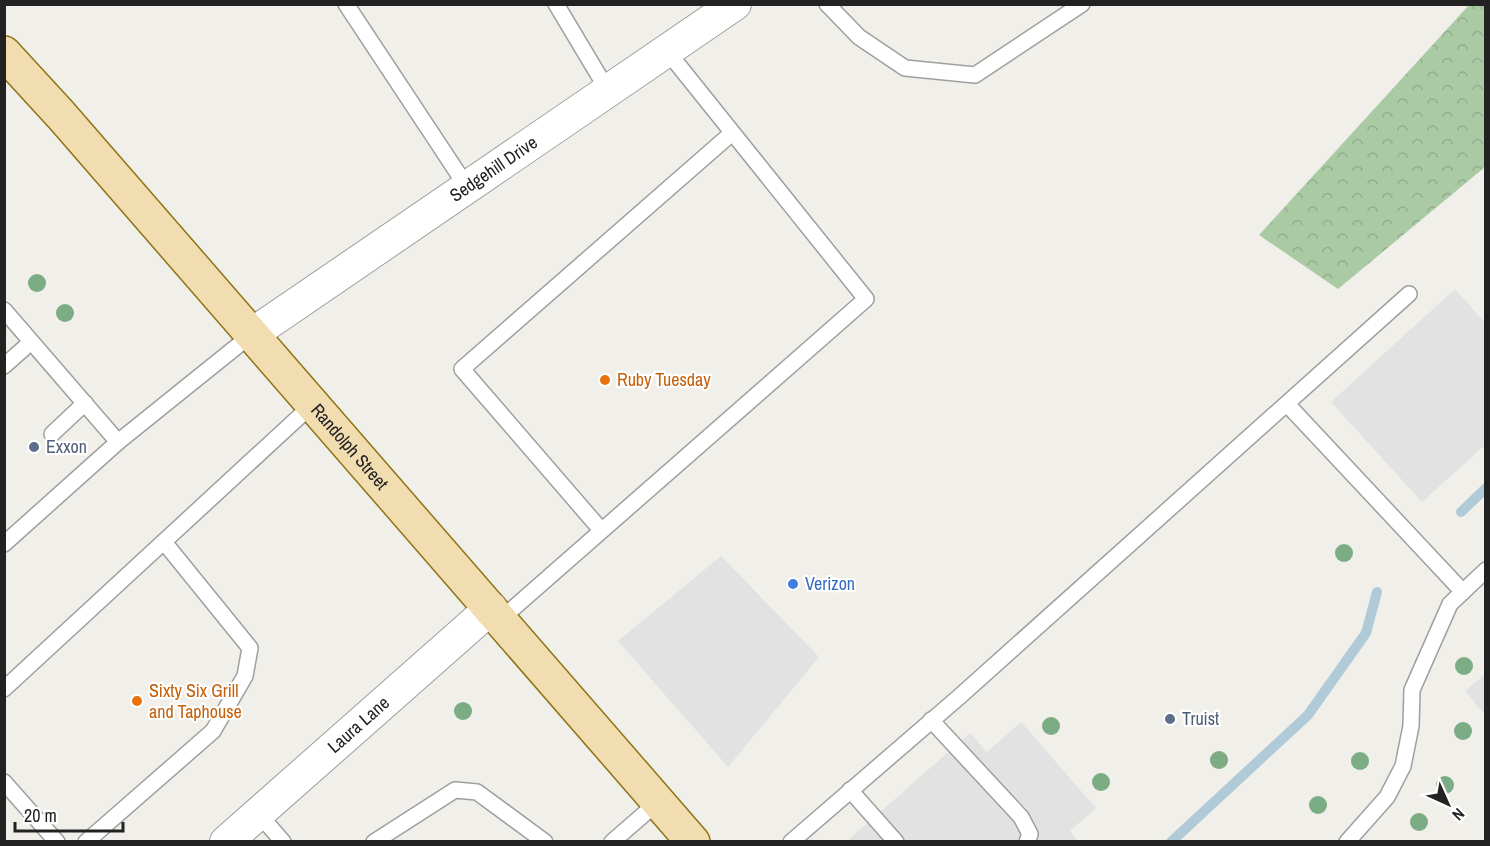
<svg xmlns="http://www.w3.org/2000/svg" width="1490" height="846" font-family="'Archivo Narrow',sans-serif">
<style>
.forest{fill:url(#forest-crowns)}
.parking{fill:#e2e2e2}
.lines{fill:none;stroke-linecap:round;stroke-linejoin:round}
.stream{stroke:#b0cad8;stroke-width:10}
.service-casing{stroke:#9f9f9f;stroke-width:18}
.minor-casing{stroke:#9f9f9f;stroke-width:34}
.primary-casing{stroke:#8c7414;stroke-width:36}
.service{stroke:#fff;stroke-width:15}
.minor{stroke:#fff;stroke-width:32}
.primary{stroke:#f1ddaf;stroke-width:33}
.tree{fill:#7bac83}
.food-dot{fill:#e8710a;stroke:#fff;stroke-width:2}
.service-dot{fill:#5c6f8a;stroke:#fff;stroke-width:2}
.shop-dot{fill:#3f7fe0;stroke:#fff;stroke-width:2}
.labels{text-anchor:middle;stroke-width:4.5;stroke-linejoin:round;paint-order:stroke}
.street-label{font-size:18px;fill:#222;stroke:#fff}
.food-label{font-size:18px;fill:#c56008;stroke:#fff;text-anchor:start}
.service-label{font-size:18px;fill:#4e5e75;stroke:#fff;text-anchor:start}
.shop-label{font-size:18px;fill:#366cbe;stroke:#fff;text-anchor:start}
</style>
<defs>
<pattern id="forest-crowns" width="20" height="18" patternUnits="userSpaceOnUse" patternTransform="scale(1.5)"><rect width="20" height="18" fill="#aacaa4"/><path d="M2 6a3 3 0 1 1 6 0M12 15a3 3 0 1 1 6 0" fill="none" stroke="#92ad8d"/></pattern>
</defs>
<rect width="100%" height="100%" fill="#f1efea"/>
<!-- forest -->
<path class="forest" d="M 1469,5 L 1485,5 L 1485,167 L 1338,289 L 1259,235 Z"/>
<!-- parking -->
<g class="parking">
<path d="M 1455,289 L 1485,323 L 1485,445 L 1422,502 L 1331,402 Z"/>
<path d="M 721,556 L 819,657 L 728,767 L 618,641 Z"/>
<path d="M 1485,674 L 1485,715 L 1465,691 Z"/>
<path d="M 1021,722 L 1096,808 L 1070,831 L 1078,841 L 846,842 L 970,733 L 987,752 Z"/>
</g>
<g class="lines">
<!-- stream -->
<g class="stream">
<path d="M 1461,512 L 1486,488"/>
<path d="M 1171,842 L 1308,715 L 1366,633 L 1377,592"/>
</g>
<!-- service casing -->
<g class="service-casing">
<g id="service">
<path d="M 346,4 L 467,187"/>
<path d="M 556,4 L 608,91"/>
<path d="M 827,4 L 859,37 L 905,68 L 975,75 L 1082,4"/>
<path d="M 4,310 L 118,442 L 251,335"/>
<path d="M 4,366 L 31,342"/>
<path d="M 1287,404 L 1463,592"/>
<path d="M 52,434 L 85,403"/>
<path d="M 601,530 L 462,369 L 732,133"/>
<path d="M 4,544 L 118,442"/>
<path d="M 501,619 L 866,299 L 667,51"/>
<path d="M 4,689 L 313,404"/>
<path d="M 931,720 L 1021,817 L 1030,834 L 1027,842"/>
<path d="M 4,782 L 57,842"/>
<path d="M 850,790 L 896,842"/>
<path d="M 258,813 L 283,842"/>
<path d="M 86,842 L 213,731 L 245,676 L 250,648 L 164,542"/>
<path d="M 374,842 L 455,790 L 477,792 L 545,842"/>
<path d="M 612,842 L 658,802"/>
<path d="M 791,842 L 959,697 L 1409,294"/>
<path d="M 1347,842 L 1387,797 L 1403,766 L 1411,726 L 1412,690 L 1450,604 L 1486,570"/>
</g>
</g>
<!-- minor casing -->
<g class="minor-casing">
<g id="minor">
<path id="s1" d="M 251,335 L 735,4"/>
<path id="s2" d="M 226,842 L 491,608"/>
</g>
</g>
<!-- primary casing -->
<g class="primary-casing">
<g id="primary">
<path id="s3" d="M 4,53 L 61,115 L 693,842"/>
</g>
</g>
<!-- service -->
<use href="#service" class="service"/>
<!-- minor -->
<use href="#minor" class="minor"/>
<!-- primary -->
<use href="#primary" class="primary"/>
</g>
<!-- trees -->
<g class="tree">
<circle cx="37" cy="283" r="9"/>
<circle cx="65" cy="313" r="9"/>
<circle cx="1344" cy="553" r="9"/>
<circle cx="1464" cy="666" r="9"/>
<circle cx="463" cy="711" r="9"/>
<circle cx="1051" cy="726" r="9"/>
<circle cx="1463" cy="731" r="9"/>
<circle cx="1219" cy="760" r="9"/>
<circle cx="1360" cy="761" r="9"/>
<circle cx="1101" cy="782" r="9"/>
<circle cx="1445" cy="785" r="9"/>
<circle cx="1318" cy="805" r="9"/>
<circle cx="1419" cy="822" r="9"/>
</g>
<!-- markers -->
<g class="food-dot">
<circle cx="605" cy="380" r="6"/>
<circle cx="137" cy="701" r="6"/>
</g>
<g class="service-dot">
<circle cx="34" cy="447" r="6"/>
<circle cx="1170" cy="719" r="6"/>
</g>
<circle class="shop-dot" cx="793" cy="584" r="6"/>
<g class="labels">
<!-- street labels -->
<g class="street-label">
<text dy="6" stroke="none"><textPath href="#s1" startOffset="294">Sedgehill Drive</textPath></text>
<text dy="6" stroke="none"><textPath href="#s3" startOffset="524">Randolph Street</textPath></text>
<text dy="6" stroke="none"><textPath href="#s2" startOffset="177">Laura Lane</textPath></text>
</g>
<!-- food labels -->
<g class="food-label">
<text x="617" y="386">Ruby Tuesday</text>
<text x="149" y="697">Sixty Six Grill<tspan x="149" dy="21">and Taphouse</tspan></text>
</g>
<!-- service labels -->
<g class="service-label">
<text x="46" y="453">Exxon</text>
<text x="1182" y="725">Truist</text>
</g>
<!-- shop labels -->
<g class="shop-label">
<text x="805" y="590">Verizon</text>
</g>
</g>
<!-- border -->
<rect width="1490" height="846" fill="none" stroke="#222222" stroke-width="12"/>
<!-- north arrow -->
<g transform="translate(1448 804) rotate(135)" stroke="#ffffff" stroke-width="4.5" paint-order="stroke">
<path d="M0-4.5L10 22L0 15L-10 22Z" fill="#222222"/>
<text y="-9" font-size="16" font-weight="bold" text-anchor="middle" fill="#222222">N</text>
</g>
<!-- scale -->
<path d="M15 822v9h108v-9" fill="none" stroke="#222222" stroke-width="3"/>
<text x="24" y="822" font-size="18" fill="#222222" stroke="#ffffff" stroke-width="4.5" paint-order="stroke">20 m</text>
</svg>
